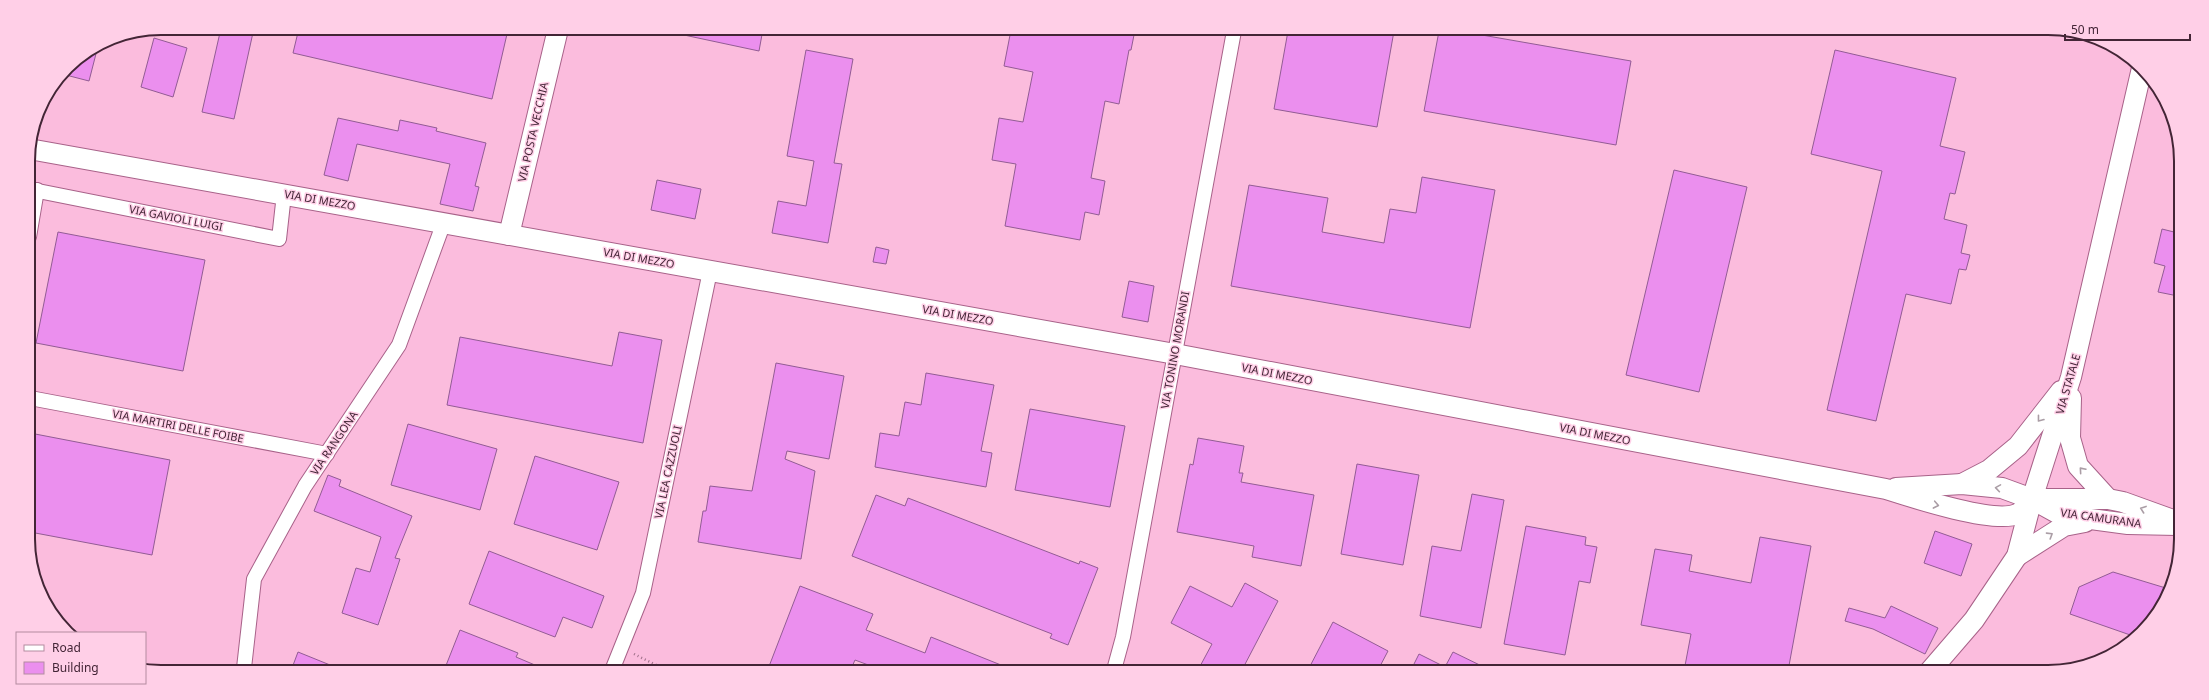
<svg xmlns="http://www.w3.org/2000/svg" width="2209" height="700" font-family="'Noto Sans',sans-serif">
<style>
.building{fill:#eb8fee;stroke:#925c94}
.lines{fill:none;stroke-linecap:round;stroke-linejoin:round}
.street-casing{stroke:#a86289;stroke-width:16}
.secondary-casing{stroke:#a86289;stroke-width:22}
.path{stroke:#9d6f88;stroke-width:2.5;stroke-dasharray:1 3;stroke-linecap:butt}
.street{stroke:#fff;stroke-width:14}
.secondary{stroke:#fff;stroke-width:20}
.oneway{stroke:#aa9da5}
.labels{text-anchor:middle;stroke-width:3;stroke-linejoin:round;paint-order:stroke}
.street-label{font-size:11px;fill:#432536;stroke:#ffcfe7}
.rim{fill:none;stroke:#432536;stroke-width:2}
</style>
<rect width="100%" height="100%" fill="#fbbcdd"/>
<!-- building -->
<g class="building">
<path d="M 221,28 L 254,28 L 234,119 L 202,112 Z"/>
<path d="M 299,28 L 482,29 L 507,34 L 492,99 L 293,53 Z"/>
<path d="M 685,29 L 763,29 L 759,51 L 684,35 Z"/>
<path d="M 1011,30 L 1135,30 L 1131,50 L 1129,50 L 1119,104 L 1105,101 L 1091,178 L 1105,181 L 1099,215 L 1085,212 L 1080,240 L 1005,226 L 1016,164 L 992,160 L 999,118 L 1023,122 L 1033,72 L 1004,66 Z"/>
<path d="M 1288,31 L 1394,31 L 1377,127 L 1274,109 Z"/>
<path d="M 1439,31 L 1459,31 L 1631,61 L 1616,145 L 1424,111 Z"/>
<path d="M 154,38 L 187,48 L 173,97 L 141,87 Z"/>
<path d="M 98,46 L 89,81 L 62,74 L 67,67 Z"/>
<path d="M 806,50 L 853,59 L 834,163 L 842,164 L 828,243 L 772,233 L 778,201 L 806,206 L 814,161 L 787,156 Z"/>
<path d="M 1835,50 L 1956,78 L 1940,146 L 1965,152 L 1955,194 L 1950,193 L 1944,219 L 1967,225 L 1961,253 L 1970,255 L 1966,270 L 1959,269 L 1951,304 L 1906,294 L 1876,421 L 1827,410 L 1882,171 L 1811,154 Z"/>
<path d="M 338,118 L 398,131 L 400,120 L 437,128 L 436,131 L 486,143 L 475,186 L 479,187 L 473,211 L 440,204 L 450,164 L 357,144 L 348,181 L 324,175 Z"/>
<path d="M 1674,170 L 1747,187 L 1699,392 L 1626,375 Z"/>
<path d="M 1422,177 L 1495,190 L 1470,328 L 1231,286 L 1249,185 L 1328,198 L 1322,232 L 1384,243 L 1390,209 L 1416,213 Z"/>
<path d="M 657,180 L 701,189 L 695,219 L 651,210 Z"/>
<path d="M 2162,229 L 2178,233 L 2178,296 L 2158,292 L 2165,266 L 2154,263 Z"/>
<path d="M 58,232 L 205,260 L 183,371 L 36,343 Z"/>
<path d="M 876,247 L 889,250 L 886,264 L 873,262 Z"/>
<path d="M 1129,281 L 1154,286 L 1148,322 L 1122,317 Z"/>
<path d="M 619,332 L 662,340 L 643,443 L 447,405 L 460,337 L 612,366 Z"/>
<path d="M 776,363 L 844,376 L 829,459 L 787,451 L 785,459 L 815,471 L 801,559 L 698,542 L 703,511 L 706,511 L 710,486 L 752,491 Z"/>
<path d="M 926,373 L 994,385 L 981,451 L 992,453 L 986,487 L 875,467 L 880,433 L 899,436 L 905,402 L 921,405 Z"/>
<path d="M 1030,409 L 1125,426 L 1110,507 L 1015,490 Z"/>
<path d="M 408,424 L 497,449 L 480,510 L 391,485 Z"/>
<path d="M 30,433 L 170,460 L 152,555 L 30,532 Z"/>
<path d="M 1198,438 L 1244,446 L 1239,473 L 1243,473 L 1241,482 L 1314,495 L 1301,566 L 1252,557 L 1254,546 L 1177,532 L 1190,464 L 1193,465 Z"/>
<path d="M 535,456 L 619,482 L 597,550 L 514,524 Z"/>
<path d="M 1357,464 L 1419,475 L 1403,565 L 1341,554 Z"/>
<path d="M 328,475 L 341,480 L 339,486 L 412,516 L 395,558 L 400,559 L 378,625 L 342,613 L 356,568 L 370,572 L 381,537 L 314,511 Z"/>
<path d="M 1472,494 L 1504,500 L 1481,628 L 1420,616 L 1432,546 L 1461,551 Z"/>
<path d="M 876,495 L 905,506 L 908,498 L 1079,564 L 1080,561 L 1098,568 L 1068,645 L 1050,638 L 1052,634 L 852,556 Z"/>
<path d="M 1526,526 L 1586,537 L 1585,545 L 1597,547 L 1590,583 L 1579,581 L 1565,655 L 1504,644 Z"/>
<path d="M 1935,531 L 1972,544 L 1961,576 L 1924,563 Z"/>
<path d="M 1760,537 L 1811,546 L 1788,671 L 1684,671 L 1691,634 L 1641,625 L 1655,549 L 1692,555 L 1689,571 L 1751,583 Z"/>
<path d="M 489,551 L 604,596 L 592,628 L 563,617 L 555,637 L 469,604 Z"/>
<path d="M 2113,572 L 2169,589 L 2159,613 L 2136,637 L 2070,614 L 2079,587 Z"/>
<path d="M 1245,583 L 1278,601 L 1242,670 L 1198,670 L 1212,644 L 1171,623 L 1190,586 L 1232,607 Z"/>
<path d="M 800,586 L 873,614 L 866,630 L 925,653 L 931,637 L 1011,669 L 879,669 L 855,660 L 851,669 L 768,669 Z"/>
<path d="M 1891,606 L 1938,628 L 1925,654 L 1873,629 L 1845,621 L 1849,608 L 1885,618 Z"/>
<path d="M 1333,622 L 1388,651 L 1378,670 L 1308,670 Z"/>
<path d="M 460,630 L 518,653 L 516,657 L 542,668 L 445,668 Z"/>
<path d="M 298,652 L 335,667 L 335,668 L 292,668 Z"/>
<path d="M 1453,652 L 1490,670 L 1411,670 L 1419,654 L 1445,667 Z"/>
</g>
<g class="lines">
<!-- street casing -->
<g class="street-casing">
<g id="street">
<path d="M 28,189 L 279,239 L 284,194"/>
<path d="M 29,237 L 37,190"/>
<path d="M 30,398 L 327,454"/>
<path d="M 244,668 L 254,579 L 305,486 L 399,345 L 444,222"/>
<path d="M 613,668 L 643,593 L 710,271"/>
<path d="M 1114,670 L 1123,637 L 1234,31"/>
</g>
</g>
<!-- secondary casing -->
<g class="secondary-casing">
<g id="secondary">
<path d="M 29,149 L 1175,354 L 1886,489 C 1911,497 1994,524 2017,514 C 2022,512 2028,503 2032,499"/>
<path d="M 509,235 L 558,29"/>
<path d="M 2071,398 L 2070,438 L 2078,466 L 2108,499"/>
<path d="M 1962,484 L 1989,470 L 2018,446 L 2061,391"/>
<path d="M 1896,488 L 1962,484 L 2002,488 L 2032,499 L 2061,515 L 2128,524 L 2177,525"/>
<path d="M 2034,499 L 2108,499 L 2123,502 L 2173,520"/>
<path d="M 2017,556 L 2064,526 L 2085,522"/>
<path d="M 1930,671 L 1974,620 L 2017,556 L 2032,499 L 2071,377 L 2142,68"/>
</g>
</g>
<!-- path -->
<path class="path" d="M 634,654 L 664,669"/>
<!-- street -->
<use href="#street" class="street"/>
<!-- secondary -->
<use href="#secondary" class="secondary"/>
</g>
<!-- one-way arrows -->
<defs><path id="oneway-chevron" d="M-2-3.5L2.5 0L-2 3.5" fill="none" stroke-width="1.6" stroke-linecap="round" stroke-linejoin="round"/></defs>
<g class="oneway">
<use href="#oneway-chevron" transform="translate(2040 419) rotate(128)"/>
<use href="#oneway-chevron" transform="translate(2082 470) rotate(-131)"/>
<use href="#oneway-chevron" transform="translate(1998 488) rotate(-171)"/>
<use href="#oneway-chevron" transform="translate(1936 505) rotate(11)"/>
<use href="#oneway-chevron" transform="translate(2143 509) rotate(-160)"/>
<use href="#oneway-chevron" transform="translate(2050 535) rotate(-32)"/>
</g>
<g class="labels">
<!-- street labels -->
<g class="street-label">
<text transform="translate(533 132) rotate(-77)" y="4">VIA POSTA VECCHIA</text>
<text transform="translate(320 200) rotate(10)" y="4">VIA DI MEZZO</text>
<text transform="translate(176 218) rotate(11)" y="4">VIA GAVIOLI LUIGI</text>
<text transform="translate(639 258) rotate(10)" y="4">VIA DI MEZZO</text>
<text transform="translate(958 315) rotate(10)" y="4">VIA DI MEZZO</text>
<text transform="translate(1175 350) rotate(-80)" y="4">VIA TONINO MORANDI</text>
<text transform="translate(1277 374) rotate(11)" y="4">VIA DI MEZZO</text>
<text transform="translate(2068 384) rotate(-74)" y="4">VIA STATALE</text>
<text transform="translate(178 426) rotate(11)" y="4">VIA MARTIRI DELLE FOIBE</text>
<text transform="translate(1595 434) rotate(11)" y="4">VIA DI MEZZO</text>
<text transform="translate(334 443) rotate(-56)" y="4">VIA RANGONA</text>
<text transform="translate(668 472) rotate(-78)" y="4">VIA LEA CAZZUOLI</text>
<text transform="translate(2101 518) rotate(8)" y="4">VIA CAMURANA</text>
</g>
</g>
<!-- crop -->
<path d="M0 0H2209V700H0ZM161 35H2048A126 126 0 0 1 2174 161V539A126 126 0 0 1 2048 665H161A126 126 0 0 1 35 539V161A126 126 0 0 1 161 35Z" fill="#ffcfe7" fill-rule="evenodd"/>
<path class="rim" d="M161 35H2048A126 126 0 0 1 2174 161V539A126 126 0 0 1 2048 665H161A126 126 0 0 1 35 539V161A126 126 0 0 1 161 35Z"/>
<!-- legend -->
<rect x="16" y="632" width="130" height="52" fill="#ffcfe7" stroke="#b48ba0"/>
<rect x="24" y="645" width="20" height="6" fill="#ffffff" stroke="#b48ba0"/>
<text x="52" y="652" font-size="12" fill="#432536">Road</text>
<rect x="24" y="662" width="20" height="12" fill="#eb8fee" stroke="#b48ba0"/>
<text x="52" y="672" font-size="12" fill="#432536">Building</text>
<!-- scale -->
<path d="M2065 34v6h125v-6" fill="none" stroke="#432536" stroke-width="2"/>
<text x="2071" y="34" font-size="12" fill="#432536" stroke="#ffcfe7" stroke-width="3" paint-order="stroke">50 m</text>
</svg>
